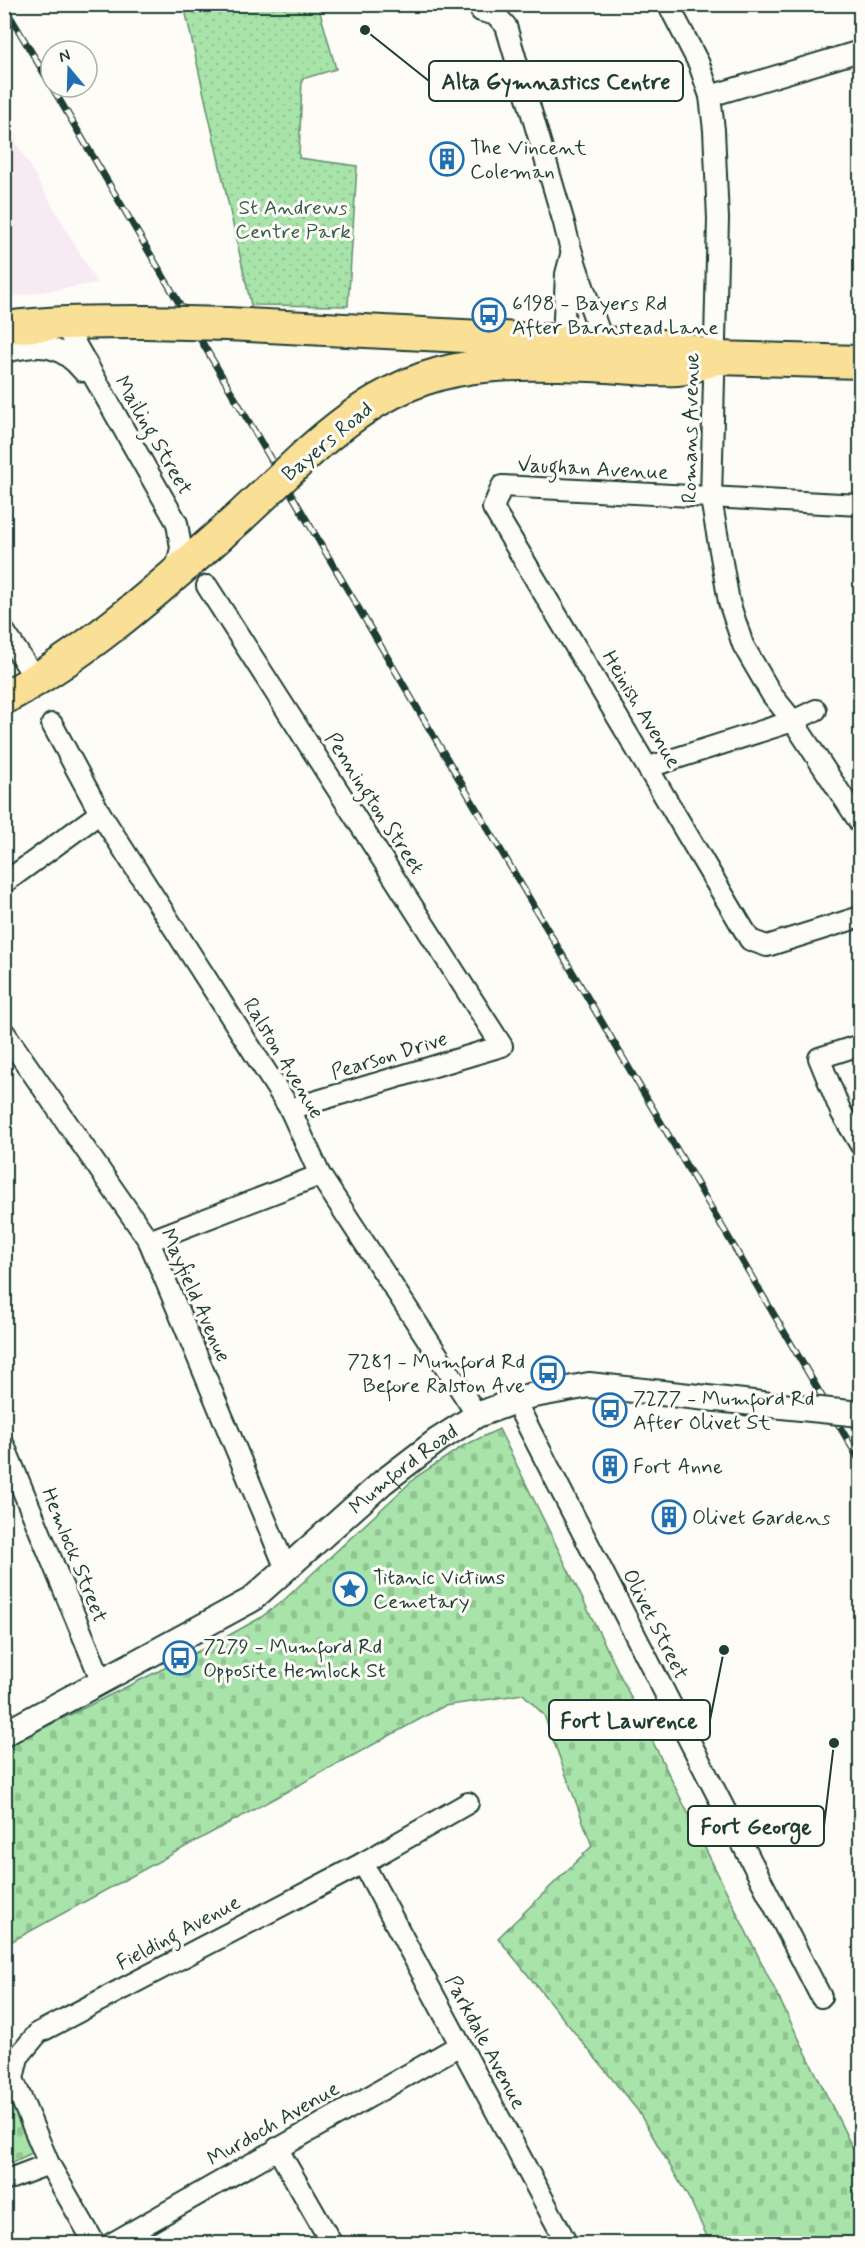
<svg xmlns="http://www.w3.org/2000/svg" width="865" height="2248" font-family="Mynerve,sans-serif">
<style>
.built{fill:#f7eaf2}
.cemetery{fill:url(#cemetery-stones);stroke:#64906e;stroke-width:1.5}
.park{fill:url(#park-dots);stroke:#64906e;stroke-width:1.5}
.lines{fill:none;stroke-linecap:round;stroke-linejoin:round}
.minor-casing{stroke:#1f3d34;stroke-width:24}
.tertiary-casing{stroke:#1f3d34;stroke-width:28}
.primary-casing{stroke:#1f3d34;stroke-width:36}
.minor{stroke:#fdfcf7;stroke-width:20}
.tertiary{stroke:#fdfcf7;stroke-width:24}
.primary{stroke:#fadf96;stroke-width:32}
.rail-casing{stroke:#1f3d34;stroke-width:7}
.rail{stroke:#fdfcf7;stroke-width:4.5;stroke-dasharray:14;stroke-linecap:butt}
.tertiary-bridge-casing{stroke:#1f3d34;stroke-width:28;stroke-linecap:butt}
.primary-bridge-casing{stroke:#1f3d34;stroke-width:36;stroke-linecap:butt}
.tertiary-bridge{stroke:#fdfcf7;stroke-width:24}
.primary-bridge{stroke:#fadf96;stroke-width:32}
.labels{text-anchor:middle;stroke-width:6;stroke-linejoin:round;paint-order:stroke}
.poi-label{font-size:21px;fill:#1f3d34;stroke:#fdfcf7;text-anchor:start}
.park-label{font-size:21px;fill:#3a5e4b;stroke:#fdfcf7}
.street-label{font-size:21px;fill:#1f3d34;stroke:#fdfcf7}
.leader{fill:none;stroke:#1f3d34;stroke-width:2}
.callout-dot{fill:#1f3d34;stroke:#fdfcf7;stroke-width:2}
.callout{fill:#fdfcf7;stroke:#1f3d34;stroke-width:2}
.callout-label{font-size:22px;text-anchor:middle;font-weight:bold;fill:#1f3d34}
</style>
<defs>
<pattern id="cemetery-stones" width="16" height="16" patternUnits="userSpaceOnUse" patternTransform="scale(1.5)"><rect width="16" height="16" fill="#a8e3a9"/><path d="M2 7V4a2 2 0 0 1 4 0v3zM10 15v-3a2 2 0 0 1 4 0v3z" fill="#90c492"/></pattern>
<pattern id="park-dots" width="8" height="8" patternUnits="userSpaceOnUse" patternTransform="scale(1.5)"><rect width="8" height="8" fill="#a8e3a9"/><path d="M2 2h.1M6 6h.1" fill="none" stroke="#90c492" stroke-width="1.8" stroke-linecap="round"/></pattern>
</defs>
<rect width="100%" height="100%" fill="#fdfcf7"/>
<filter id="ink" filterUnits="userSpaceOnUse"><feTurbulence type="fractalNoise" baseFrequency=".0167" numOctaves="2"/><feDisplacementMap in="SourceGraphic" scale="12" xChannelSelector="R" yChannelSelector="G"/><feConvolveMatrix kernelMatrix="1 2 1 2 8 2 1 2 1" color-interpolation-filters="sRGB"/></filter>
<g filter="url(#ink)">
<!-- built -->
<path class="built" d="M 4,123 L 5,123 L 97,283 L 5,298 Z"/>
<!-- cemetery -->
<g class="cemetery">
<path d="M 499,1429 L 860,2163 L 860,2243 L 710,2243 L 691,2202 L 638,2111 L 498,1938 L 592,1846 L 544,1715 L 523,1694 L 444,1706 L 5,1945 L 5,1747 L 217,1642 L 260,1618 L 285,1599 L 416,1477 L 463,1446 Z"/>
<path d="M 4,2070 L 34,2152 L 5,2166 L 4,2166 Z"/>
</g>
<!-- park -->
<path class="park" d="M 184,5 L 318,5 L 336,69 L 302,79 L 299,158 L 357,166 L 348,306 L 251,305 Z"/>
<g class="lines">
<!-- minor casing -->
<g class="minor-casing">
<g id="minor">
<path d="M 668,4 L 699,64 L 710,96 L 714,130 L 718,219 L 711,499 L 729,602 L 743,645 L 772,695 L 793,721 L 860,823"/>
<path d="M 481,11 L 496,15 L 506,26 L 564,223 C 573,264 590,303 603,343"/>
<path d="M 710,96 L 860,51"/>
<path d="M 64,324 L 177,523 L 181,548 L 175,574"/>
<path d="M 563,340 L 566,274 L 571,255"/>
<path d="M 4,352 C 38,344 59,342 83,371"/>
<path d="M 860,505 L 502,486 L 493,508 L 750,940 L 767,946 L 860,917"/>
<path d="M 207,586 L 502,1046 L 290,1109"/>
<path d="M 4,631 L 37,681"/>
<path d="M 52,724 L 100,813 L 290,1109 L 320,1175 L 477,1415"/>
<path d="M 649,767 L 793,721 L 816,710"/>
<path d="M 4,883 L 100,813"/>
<path d="M 4,1032 L 149,1241 L 286,1569"/>
<path d="M 860,1045 L 819,1058 L 841,1112 L 860,1144"/>
<path d="M 149,1241 L 320,1175"/>
<path d="M 515,1401 L 821,1997"/>
<path d="M 4,1445 L 102,1682"/>
<path d="M 363,1863 L 567,2244"/>
<path d="M 277,2148 L 332,2244"/>
<path d="M 4,2181 L 49,2164"/>
<path d="M 95,2244 L 49,2164 L 13,2079 L 18,2057 L 38,2033 L 363,1863 L 468,1803"/>
<path d="M 111,2244 L 460,2045"/>
</g>
</g>
<!-- tertiary casing -->
<g class="tertiary-casing">
<g id="tertiary">
<path id="s1" d="M 4,1734 L 251,1600 L 383,1482 L 438,1440 L 477,1415 L 529,1396 L 589,1385 L 762,1404"/>
</g>
</g>
<!-- primary casing -->
<g class="primary-casing">
<g id="primary">
<path d="M 227,324 L 679,347 L 716,358 L 860,362"/>
<path d="M 4,328 C 51,322 98,322 146,322"/>
<path d="M 310,451 C 407,365 465,360 590,365 C 618,366 649,371 677,369 C 690,368 704,362 716,358"/>
<path d="M 4,698 C 92,651 165,583 239,518"/>
</g>
</g>
<!-- minor -->
<use href="#minor" class="minor"/>
<!-- tertiary -->
<use href="#tertiary" class="tertiary"/>
<!-- primary -->
<use href="#primary" class="primary"/>
<!-- rail casing -->
<g class="rail-casing">
<g id="rail">
<path d="M 4,6 L 51,85"/>
<path d="M 52,87 L 860,1461"/>
</g>
</g>
<!-- rail -->
<use href="#rail" class="rail"/>
<!-- tertiary-bridge casing -->
<g class="tertiary-bridge-casing">
<path id="tertiary-bridge" d="M 762,1404 L 860,1414"/>
</g>
<!-- primary-bridge casing -->
<g class="primary-bridge-casing">
<g id="primary-bridge">
<path d="M 146,322 L 227,324"/>
<path d="M 239,518 L 310,451"/>
</g>
</g>
<!-- tertiary-bridge -->
<use href="#tertiary-bridge" class="tertiary-bridge"/>
<!-- primary-bridge -->
<use href="#primary-bridge" class="primary-bridge"/>
</g>
</g>
<!-- icons -->
<defs>
<g id="building-ring" transform="scale(1.725)"><circle r="9.5" fill="#fdfcf7" stroke="#1f6fb2" stroke-width="1.5"/><path d="M-4-6H4V6H1V3H-1V6H-4ZM-2.5-4.3h1.7v1.8h-1.7ZM.8-4.3h1.7v1.8H.8ZM-2.5-1h1.7V.8h-1.7ZM.8-1h1.7V.8H.8Z" fill="#1f6fb2"/></g>
<g id="bus-ring" transform="scale(1.725)"><circle r="9.5" fill="#fdfcf7" stroke="#1f6fb2" stroke-width="1.5"/><path d="M-5-6H5V4H4V6H2V4H-2V6H-4V4H-5ZM-3.5-4V0h7V-4ZM-3.5 1.2v1.5H-2V1.2ZM2 1.2v1.5H3.5V1.2Z" fill="#1f6fb2"/></g>
<g id="sight-ring" transform="scale(1.725)"><circle r="9.5" fill="#fdfcf7" stroke="#1f6fb2" stroke-width="1.5"/><path d="M0-6L1.8-2.2L6-1.7L2.9 1.2L3.7 5.4L0 3.3L-3.7 5.4L-2.9 1.2L-6-1.7L-1.8-2.2Z" fill="#1f6fb2"/></g>
</defs>
<g fill-rule="evenodd">
<use href="#building-ring" x="447" y="159"/>
<use href="#bus-ring" x="489" y="315"/>
<use href="#bus-ring" x="548" y="1373"/>
<use href="#bus-ring" x="610" y="1410"/>
<use href="#building-ring" x="610" y="1466"/>
<use href="#building-ring" x="669" y="1517"/>
<use href="#sight-ring" x="350" y="1589"/>
<use href="#bus-ring" x="180" y="1658"/>
</g>
<g class="labels">
<!-- poi labels -->
<g class="poi-label">
<text x="470" y="154">The Vincent<tspan x="470" dy="24">Coleman</tspan></text>
<text x="512" y="310">6198 - Bayers Rd<tspan x="512" dy="24">After Barnstead Lane</tspan></text>
<text x="525" y="1368" text-anchor="end">7281 - Mumford Rd<tspan x="525" dy="24">Before Ralston Ave</tspan></text>
<text x="633" y="1405">7277 - Mumford Rd<tspan x="633" dy="24">After Olivet St</tspan></text>
<text x="633" y="1473">Fort Anne</text>
<text x="692" y="1524">Olivet Gardens</text>
<text x="373" y="1584">Titanic Victims<tspan x="373" dy="24">Cemetary</tspan></text>
<text x="203" y="1653">7279 - Mumford Rd<tspan x="203" dy="24">Opposite Hemlock St</tspan></text>
</g>
<!-- park labels -->
<g class="park-label">
<text x="293" y="214">St Andrews<tspan x="293" dy="24">Centre Park</tspan></text>
</g>
<!-- street labels -->
<g class="street-label">
<text transform="translate(690 428) rotate(-89)" y="7">Romans Avenue</text>
<text transform="translate(154 435) rotate(60)" y="7">Mailing Street</text>
<text transform="translate(327 441) rotate(-40)" y="7">Bayers Road</text>
<text transform="translate(593 468) rotate(3)" y="7">Vaughan Avenue</text>
<text transform="translate(642 709) rotate(59)" y="7">Heinish Avenue</text>
<text transform="translate(375 803) rotate(57)" y="7">Pennington Street</text>
<text transform="translate(389 1055) rotate(-17)" y="7">Pearson Drive</text>
<text transform="translate(284 1058) rotate(59)" y="7">Ralston Avenue</text>
<text transform="translate(196 1295) rotate(66)" y="7">Mayfield Avenue</text>
<text dy="7" stroke="none"><textPath href="#s1" startOffset="482">Mumford Road</textPath></text>
<text transform="translate(75 1555) rotate(68)" y="7">Hemlock Street</text>
<text transform="translate(656 1624) rotate(63)" y="7">Olivet Street</text>
<text transform="translate(178 1932) rotate(-28)" y="7">Fielding Avenue</text>
<text transform="translate(486 2042) rotate(62)" y="7">Parkdale Avenue</text>
<text transform="translate(273 2123) rotate(-30)" y="7">Murdoch Avenue</text>
</g>
</g>
<!-- callouts -->
<path class="leader" d="M365 30L429 81M724 1650L710 1720M834 1743L824 1826"/>
<g class="callout-dot">
<circle cx="365" cy="30" r="6"/>
<circle cx="724" cy="1650" r="6"/>
<circle cx="834" cy="1743" r="6"/>
</g>
<g class="callout">
<rect x="429" y="61" width="254" height="40" rx="6"/>
<rect x="549" y="1700" width="161" height="40" rx="6"/>
<rect x="688" y="1806" width="136" height="40" rx="6"/>
</g>
<g class="callout-label">
<text x="556" y="89">Alta Gymnastics Centre</text>
<text x="629" y="1728">Fort Lawrence</text>
<text x="756" y="1834">Fort George</text>
</g>
<!-- margin -->
<rect width="865" height="2248" fill="none" stroke="#fdfcf7" stroke-width="24"/>
<rect x="12" y="12" width="841" height="2224" fill="none" stroke="#1f3d34" stroke-width="2" filter="url(#ink)"/>
<!-- north arrow -->
<g transform="translate(69 69) rotate(341)"><circle r="28" fill="#fdfcf7" stroke="#a4b0a9" stroke-width="1.5"/>
<path d="M0-4.5L10 22L0 15L-10 22Z" fill="#1f6fb2"/>
<text y="-9" font-size="16" font-weight="bold" text-anchor="middle" fill="#1f3d34">N</text>
</g>
</svg>
